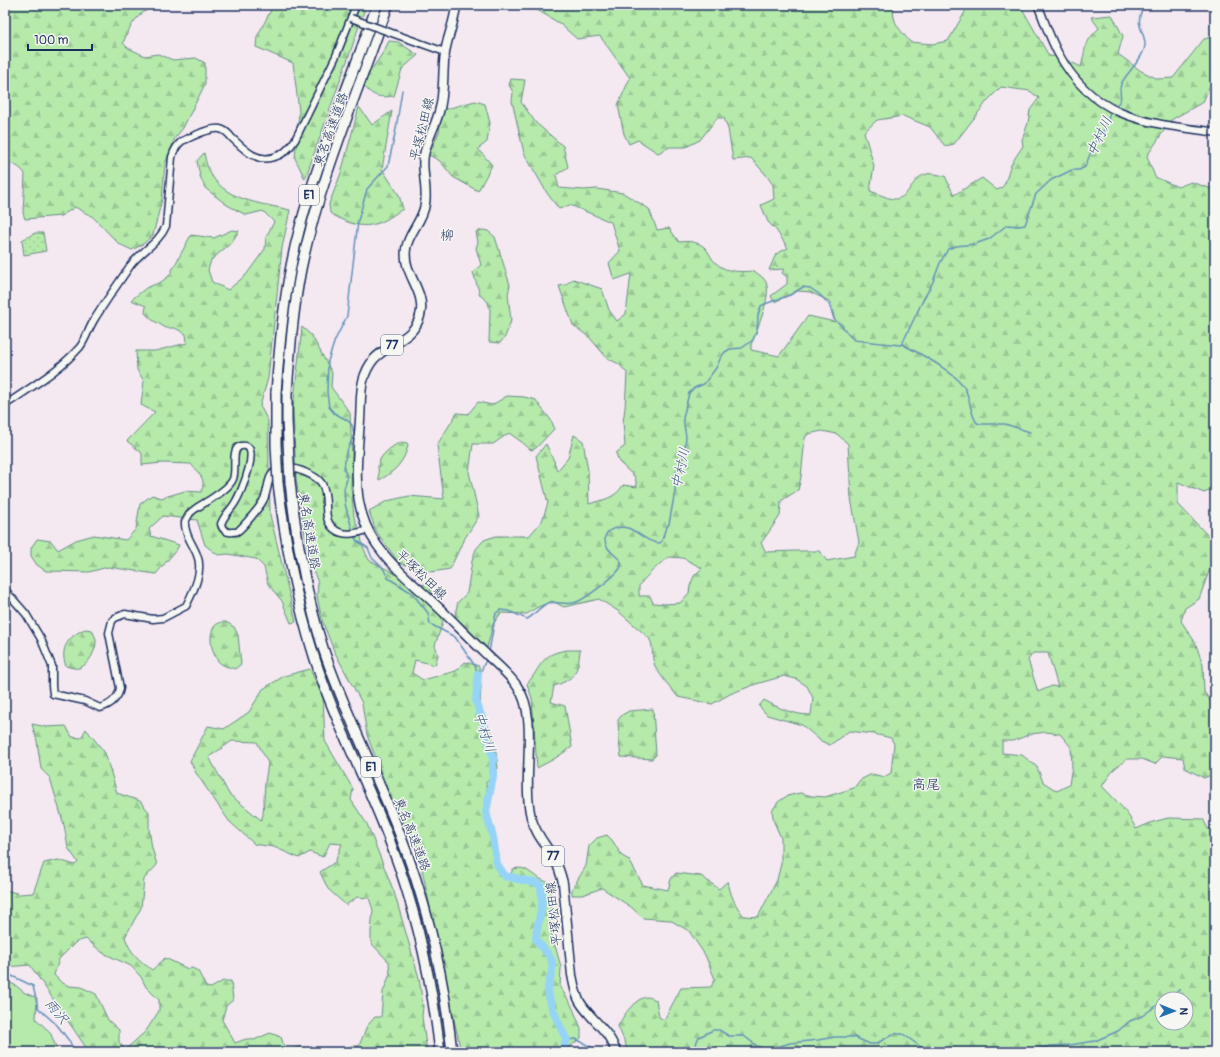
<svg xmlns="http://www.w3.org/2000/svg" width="1220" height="1057" font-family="Pangolin,'Klee One',sans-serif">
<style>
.grass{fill:url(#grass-dots);stroke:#688c84}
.forest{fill:url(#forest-firs);stroke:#688c84;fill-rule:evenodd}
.pitch{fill:#b5eaab;stroke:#688c84}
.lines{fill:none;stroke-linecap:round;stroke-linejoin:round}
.stream{stroke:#6492b9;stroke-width:1.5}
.river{stroke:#95d4f6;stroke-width:8}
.tertiary-casing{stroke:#1b2f5e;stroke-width:9}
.secondary-casing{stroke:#1b2f5e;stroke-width:10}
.primary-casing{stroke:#1b2f5e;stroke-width:11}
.motorway-casing{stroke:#1b2f5e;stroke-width:12}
.tertiary{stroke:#f6f6f2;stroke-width:6}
.secondary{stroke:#f6f6f2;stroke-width:7}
.primary{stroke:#f6f6f2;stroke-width:8}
.motorway{stroke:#f6f6f2;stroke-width:9}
.tertiary-bridge-casing{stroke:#1b2f5e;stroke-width:9;stroke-linecap:butt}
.motorway-bridge-casing{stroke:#1b2f5e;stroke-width:12;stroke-linecap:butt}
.tertiary-bridge{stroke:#f6f6f2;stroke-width:6}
.motorway-bridge{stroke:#f6f6f2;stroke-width:9}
.labels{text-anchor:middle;stroke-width:3;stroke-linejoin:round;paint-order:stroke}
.shield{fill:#f6f6f2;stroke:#5d6b8a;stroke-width:1}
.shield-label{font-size:12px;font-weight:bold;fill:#1b2f5e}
.street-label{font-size:13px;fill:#1b2f5e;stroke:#f6f6f2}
.water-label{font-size:14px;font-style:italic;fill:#3a5884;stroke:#f6f6f2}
.neighbourhood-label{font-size:14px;fill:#1b2f5e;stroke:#f6f6f2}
</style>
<defs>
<pattern id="grass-dots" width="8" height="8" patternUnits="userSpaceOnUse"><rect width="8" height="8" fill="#b5eaab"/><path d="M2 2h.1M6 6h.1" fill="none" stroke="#9bc996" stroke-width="1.8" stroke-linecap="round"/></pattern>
<pattern id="forest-firs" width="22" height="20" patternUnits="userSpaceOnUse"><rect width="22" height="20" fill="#b5eaab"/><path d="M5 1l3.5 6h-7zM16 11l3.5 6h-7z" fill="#9bc996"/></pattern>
</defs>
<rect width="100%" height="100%" fill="#f4e8f1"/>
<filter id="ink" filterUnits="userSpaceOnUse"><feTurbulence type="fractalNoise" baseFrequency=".025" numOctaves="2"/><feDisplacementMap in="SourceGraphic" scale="8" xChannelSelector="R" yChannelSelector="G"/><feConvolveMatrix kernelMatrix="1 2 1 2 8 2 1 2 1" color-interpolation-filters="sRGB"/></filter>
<g filter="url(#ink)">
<!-- grass -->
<path class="grass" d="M 35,233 L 43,233 L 46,251 L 24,255 L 22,240 Z"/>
<!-- forest -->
<g class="forest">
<path d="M 5,5 L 179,5 C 169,6 155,6 147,10 C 134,17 128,31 123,43 L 128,48 L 145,56 L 158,54 L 173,60 L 196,58 L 205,63 L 205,84 L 183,128 L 175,138 L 165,164 L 162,199 L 153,235 L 143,244 L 132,250 L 119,244 L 93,217 L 75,207 L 61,216 L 25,219 L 23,213 L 25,174 C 20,166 14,164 5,163 Z"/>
<path d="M 270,5 L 366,5 L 352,47 L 305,179 L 295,158 L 299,111 L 293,63 L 256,47 L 257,37 L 272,8 Z"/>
<path d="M 529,5 L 894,5 C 891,23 900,29 910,42 L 932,44 L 948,41 L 969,5 L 1020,5 L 1049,56 L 1061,57 L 1081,67 C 1086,48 1083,44 1099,28 L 1091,17 L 1112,15 L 1123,36 L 1118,54 L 1141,71 L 1158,79 L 1173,78 L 1204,39 L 1215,36 L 1215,82 L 1210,85 L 1203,102 L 1171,120 L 1147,156 L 1155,177 L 1178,187 L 1191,182 L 1215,190 L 1215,488 L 1204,493 L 1178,482 L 1178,504 L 1212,540 L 1212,563 L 1199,599 L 1185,608 L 1181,621 L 1195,642 L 1203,665 L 1204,692 L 1215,707 L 1215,773 L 1204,778 L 1185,768 L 1183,758 L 1163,756 L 1155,764 L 1142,759 L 1127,759 L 1114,769 L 1102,786 C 1115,800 1128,811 1136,829 L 1153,822 L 1168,818 L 1203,819 L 1208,829 L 1215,827 L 1215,1052 L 626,1052 L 626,1045 L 618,1026 C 623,1016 635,998 647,997 C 650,997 654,999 656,1000 L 659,1017 L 664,1020 L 681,988 L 711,987 L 715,979 L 705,955 L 689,931 L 670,920 L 643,918 L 631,907 L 602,888 L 583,895 L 572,895 L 572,889 L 586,866 L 589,846 L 597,838 L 607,835 L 612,840 L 622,856 L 629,860 L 643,885 L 668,890 L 671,879 L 676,873 L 701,876 L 719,889 L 728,881 C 730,894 735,906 744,916 L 758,917 L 777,880 L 781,864 L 781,838 L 774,822 L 772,811 L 778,802 L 787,796 L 800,793 L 812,796 L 825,797 L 854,788 L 860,780 L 872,774 L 884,777 L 891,773 L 894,744 L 891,738 L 874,734 L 849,731 L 830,745 L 821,741 L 802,725 L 767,715 L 759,706 L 764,700 C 778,708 794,715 811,715 L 813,698 L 807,686 L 796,679 L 784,676 L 756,684 L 730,694 L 712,704 L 678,697 C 670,687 661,677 655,666 C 650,655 655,648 649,638 L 618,611 L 599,599 L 564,607 L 552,601 L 536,608 L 527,614 L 501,613 L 493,624 L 487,648 L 458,622 L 455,615 L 458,602 L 467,593 L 472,561 L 476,549 L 484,540 L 496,536 L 529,536 L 542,521 L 548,503 L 536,456 L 546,444 L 554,461 L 557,471 L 568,458 L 574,435 L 583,441 L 588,471 L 589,504 C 603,500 616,498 623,485 L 637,487 L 635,477 L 619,462 L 616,453 L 625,446 L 623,422 L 625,408 L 627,373 L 619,364 L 607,358 L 590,338 L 573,325 L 559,286 L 565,285 L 573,279 L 602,289 L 609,310 L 617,321 L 626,314 L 631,274 L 614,280 L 609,263 L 620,251 L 611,222 L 570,205 L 559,209 L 547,193 L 524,153 L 512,101 L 513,92 L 509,85 L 511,79 L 525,80 L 521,102 L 536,123 L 563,146 L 568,167 L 556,175 L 559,188 L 584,190 L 597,189 L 623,193 L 649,209 L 657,230 L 669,228 L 679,242 C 688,241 697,241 704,247 C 708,250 710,256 713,260 C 724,273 739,272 754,271 C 757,273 761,276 764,279 C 775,291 756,331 751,345 L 751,350 L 779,356 L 808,316 L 835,322 L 831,302 L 810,292 L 798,291 L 774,302 L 771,296 L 787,284 L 787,277 L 782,273 L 784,269 L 769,270 L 776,254 L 788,248 L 776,230 L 768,222 L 761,205 L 774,199 L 773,185 L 767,176 L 751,158 L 733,160 L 728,129 L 724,118 L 717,118 L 700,140 L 686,147 L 670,147 L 658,153 L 638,140 L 629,144 L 624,134 L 618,105 L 630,78 L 600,36 L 577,39 L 559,23 ZM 1001,87 L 1030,91 L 1039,98 L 1030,110 L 1028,123 L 1022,140 L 1023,146 C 1019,152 1014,159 1011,165 C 1006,174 1008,187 997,190 L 982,178 L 954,195 L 945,176 C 939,175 930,172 924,175 C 911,179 909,200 893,199 C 886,198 877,193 870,191 L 874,166 L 864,132 L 877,120 L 903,116 L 930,127 L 945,146 L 954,144 L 988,100 ZM 822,431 L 837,434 L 848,444 L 851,498 L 859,542 L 854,556 L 827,561 L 819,551 L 796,551 L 766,552 L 761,543 L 780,516 L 781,501 L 798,490 L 801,477 L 805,438 L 808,434 ZM 669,557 L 683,558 L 702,568 L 694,576 L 690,586 L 689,593 L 680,603 L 665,604 L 653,603 L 650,596 L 639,596 C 639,593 639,589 639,586 C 641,581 664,559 669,557 ZM 1033,653 L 1048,653 L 1058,687 L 1052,686 L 1038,692 L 1028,660 ZM 1046,732 L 1060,734 L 1071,747 L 1072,765 L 1069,785 L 1057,791 L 1043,782 L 1037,767 L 1022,755 L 1002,753 L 1002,741 L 1013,741 L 1031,734 ZM 1162,999 L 1186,999 L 1186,1023 L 1162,1023 Z"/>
<path d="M 389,41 L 398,42 L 418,55 L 402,69 L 394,96 C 379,98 373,97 362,84 L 384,51 Z"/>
<path d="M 475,101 L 485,104 L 490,123 L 487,142 L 478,149 L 492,165 L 478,191 L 453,177 L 440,161 L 429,155 L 439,132 L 443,110 Z"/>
<path d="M 359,107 L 365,115 L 372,125 L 392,111 L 382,169 L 399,195 L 403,209 C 394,214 385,222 375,224 C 360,229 343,221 330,213 L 329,204 L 341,173 Z"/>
<path d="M 204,153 C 205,158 206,163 208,168 C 221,201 261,203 290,210 L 282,248 L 268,378 L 260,406 L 268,421 L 270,515 L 296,622 L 291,623 L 282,601 L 268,584 L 264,567 L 256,559 L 228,554 L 218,555 L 205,545 L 197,520 L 163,516 L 149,529 L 151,536 L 179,545 L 177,549 L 156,574 L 108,567 L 89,572 L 46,571 L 37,565 L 31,556 L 31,548 L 37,539 L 51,541 L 58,550 L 76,540 L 94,535 L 126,540 L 136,529 L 140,504 L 152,495 L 161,498 L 185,491 L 201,492 C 207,479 199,474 191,464 L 163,463 L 142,465 L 142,453 L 127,441 L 155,412 L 141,405 L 144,381 L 137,370 L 136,351 L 155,351 L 187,343 L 186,334 L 175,328 L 166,328 L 151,319 L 145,313 L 146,306 L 131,300 L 146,288 L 161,282 L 169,276 L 191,235 L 214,238 L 232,230 L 239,231 L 231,243 L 211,260 L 208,270 L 212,282 L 228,290 L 246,275 L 265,249 L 266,237 L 274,222 L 263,211 L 246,215 L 227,205 L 205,188 L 200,176 L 197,161 Z"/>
<path d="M 483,230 L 488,231 L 495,237 L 510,285 L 508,294 L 511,321 L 505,337 L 500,343 L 489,342 L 490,310 L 488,302 L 480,295 L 473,272 L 481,265 L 476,248 L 478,242 L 476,232 Z"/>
<path d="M 302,327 L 312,336 L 332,373 L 331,387 L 350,413 L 352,455 L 351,487 L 354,517 L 360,532 L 363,547 L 369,560 L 396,574 L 412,588 L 428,583 L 443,622 L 435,645 L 438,655 L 435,665 L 415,660 L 412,673 L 423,680 L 456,671 L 465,662 L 479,666 L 481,687 L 480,704 L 495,745 L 498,768 L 486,783 L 493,847 L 501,873 L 510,876 L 513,869 C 525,866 527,871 537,877 C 540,879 545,881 549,883 L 551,904 L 551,931 L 561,967 L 560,987 L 571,1004 L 581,1028 L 581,1038 L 569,1047 L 566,1052 L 461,1052 L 417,846 C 416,842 414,838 412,834 C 404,821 393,814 391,798 L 367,735 L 362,703 L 334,651 L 322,620 L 317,596 L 318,583 L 309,559 L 296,479 L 293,409 Z"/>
<path d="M 507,396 L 524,397 L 536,400 C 541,410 553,418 554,429 L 536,448 L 531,450 L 523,443 L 509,433 L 493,444 L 473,444 L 469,472 L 479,516 L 463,541 L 450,569 L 431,572 L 399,563 L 376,531 L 369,511 L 387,501 L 409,496 L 444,499 L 437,445 L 457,413 L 468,414 L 478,402 L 492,405 Z"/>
<path d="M 401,442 L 407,443 L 408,445 C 405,461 394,473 379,480 C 379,476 378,471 378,467 C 378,456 392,446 401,442 Z"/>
<path d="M 226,622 L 234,627 L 238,635 L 241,664 L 235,669 C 229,667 222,666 218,661 C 211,652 207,631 217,624 C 220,622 223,622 226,622 Z"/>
<path d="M 85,629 L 92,630 C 93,633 95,636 96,639 C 97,649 89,665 79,668 C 75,669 70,667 66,666 C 59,648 69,636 85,629 Z"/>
<path d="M 568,650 L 580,650 C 578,672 575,679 554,686 L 551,702 L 565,706 L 572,747 L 554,759 L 537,768 L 532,698 L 527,684 C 542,666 541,653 568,650 Z"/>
<path d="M 310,669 L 323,698 L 325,741 L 353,789 L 351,800 L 367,824 L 394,892 L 419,978 L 423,1006 L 422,1017 L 427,1052 L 343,1052 L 351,1046 L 359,1046 L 367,1026 L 375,1017 L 381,1017 L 383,992 L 390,974 L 389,962 L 371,943 L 371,932 L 373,910 L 369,898 L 357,897 L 346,905 L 328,889 L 320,872 L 335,862 L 342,844 L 330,843 L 323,857 L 310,852 L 299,858 L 274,847 L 254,844 L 251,841 L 229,821 L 196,773 L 190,761 L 208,726 L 224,729 L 249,712 L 263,689 L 284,676 ZM 232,741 L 257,742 L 268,763 L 265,783 L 263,815 L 261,820 L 229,794 L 209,757 Z"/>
<path d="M 653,709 L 656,755 L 652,759 L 621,757 L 619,741 L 618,720 L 622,715 L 629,711 Z"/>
<path d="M 32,724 L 47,727 L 66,726 L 72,737 L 81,738 L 86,729 L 105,753 L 117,793 L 140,801 L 149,812 L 149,829 L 152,848 L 157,865 L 144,879 L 141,908 L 125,937 C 130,953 139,960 152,970 L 165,958 L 188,969 L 192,968 L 198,971 L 206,987 L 211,988 L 223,981 L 231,981 L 233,1000 L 226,1006 L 222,1020 L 235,1043 L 246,1039 L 254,1040 L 270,1033 L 281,1037 L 284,1046 L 288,1051 L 301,1046 L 308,1052 L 89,1052 L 30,965 L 5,967 L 5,890 L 20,894 L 33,893 L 44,863 L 58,860 L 75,865 L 78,862 L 68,848 L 64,825 L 50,778 L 41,769 L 37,741 ZM 86,939 L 103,953 L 131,966 L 141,977 L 146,987 L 159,1000 L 159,1011 L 146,1031 L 125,1050 L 119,1042 L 119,1030 L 108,1020 L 96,994 L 81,987 L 69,986 L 61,982 L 54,975 L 59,959 L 76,942 Z"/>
</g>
<!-- pitch -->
<path class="pitch" d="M 5,981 L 15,985 L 25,993 L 37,998 L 36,1019 L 50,1032 L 58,1052 L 5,1052 Z"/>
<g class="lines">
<!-- stream -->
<g class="stream">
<path d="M 1115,106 C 1126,98 1117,94 1121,84 C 1127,72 1145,57 1145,44 C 1145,38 1142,32 1140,26 C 1138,19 1141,11 1144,5"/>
<path d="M 902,344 L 924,298 L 932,284 L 940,263 L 948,249 L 956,246 L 975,244 L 989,239 L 1007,225 L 1019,226 L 1025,225 L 1036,194 L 1051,180 L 1072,170 L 1079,170 L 1085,167 L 1096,139 L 1105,129 L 1111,110"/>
<path d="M 902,344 C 920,354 954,371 964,387 C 971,398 969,412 977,423 L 981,424 L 1005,424 L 1030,432"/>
<path d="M 353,532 L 345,504 L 344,489 L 347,479 L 344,469 L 346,453 L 354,435 L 353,429 L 352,425 L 347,420 L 334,413 L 329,407 L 327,392 L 328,361 L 335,340 L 347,316 L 358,221 L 367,189 L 388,166 L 396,129 L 402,90"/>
<path d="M 354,536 L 357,541 L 368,548 L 372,558 L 383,568 L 388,578 L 412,593 L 428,613 L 430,624 L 455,637 L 475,666 L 478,674 L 480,673 L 486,660"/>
<path d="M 489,652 L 495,618 L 496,613 L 500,610 L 509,611 L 527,619 C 534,616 538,608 546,604 C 554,600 564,605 573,603 C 582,602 619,574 621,566 C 622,563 621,563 620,560 C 614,554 604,548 605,538 C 606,528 621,526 628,528 C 639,532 647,543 660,543 L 662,541 L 665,530 L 669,524 L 675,491 L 676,472 L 682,460 L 684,454 L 686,437 L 683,418 L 689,393 L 694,388 L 704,384 L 716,368 L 721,357 L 725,352 L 730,349 L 742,348 L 753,340 L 757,330 L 758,315 L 761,306 L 765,304 L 790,295 L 803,287 L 810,288 L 819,294 L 829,304 L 834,319 L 841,325 L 848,334 L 854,340 L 900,345 L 902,344"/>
<path d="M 5,974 L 12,976 L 33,986 L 38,1008 L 57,1025 L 70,1042 L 75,1052"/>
<path d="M 1168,999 L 1173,996 L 1180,989"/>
<path d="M 567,1040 L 576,1039 L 600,1052"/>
<path d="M 628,1052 L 642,1052"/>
<path d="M 694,1052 L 697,1041 L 699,1037 L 713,1030 L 719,1030 L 729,1036 L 744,1036 L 757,1046 L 767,1050 L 790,1043 L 818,1040 L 835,1037 L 854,1037 L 870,1044 L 876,1044 L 893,1034 L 903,1034 L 921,1047 L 940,1048 L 954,1052"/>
<path d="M 1025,1052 L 1050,1046 L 1070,1045 L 1095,1041 L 1118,1031 L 1130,1021 L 1142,1016 L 1162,1002"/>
</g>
<!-- river -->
<path class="river" d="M 478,674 L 476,702 L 482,718 L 493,758 L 493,776 L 486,812 L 493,837 L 497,864 L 505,876 L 540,884 C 546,904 537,920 536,939 C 541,948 550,953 552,962 C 554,971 548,981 548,990 C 549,1003 560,1028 567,1040 L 565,1042 L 563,1052"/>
<!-- tertiary casing -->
<g class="tertiary-casing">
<g id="tertiary">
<path d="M 389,32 L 445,52"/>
<path d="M 5,405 C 31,387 59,371 80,347 C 86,339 89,328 94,320 C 105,302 118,284 130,266 C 141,251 159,243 166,226 L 172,157 C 174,150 177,145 182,141 C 192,137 210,127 220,129 C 225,130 229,134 232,138 C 244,149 256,163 274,157 C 283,155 290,148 295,140 L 336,56 L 356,5"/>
<path d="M 5,590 L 26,614 L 41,639 L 52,666 L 52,686 L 53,694 L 85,701 L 100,708 C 110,705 118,700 120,688 L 109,633 L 112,621 L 115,618 L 125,614 L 153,619 L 163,618 L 186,606 C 193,592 204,571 197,555 C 193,544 184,534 185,522 L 190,513 L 195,509 C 205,502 229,490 233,479 C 237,469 230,448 241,446 C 263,441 241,493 236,501 C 232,509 224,515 221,524 C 222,529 226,533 232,532 C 233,532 237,532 238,531 C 243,527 260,507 263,501 C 270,489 265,473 281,468 C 288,466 296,469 302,471 C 309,474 318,477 322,484 C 331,500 319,521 337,531 C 345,536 359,533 367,530"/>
</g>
</g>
<!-- secondary casing -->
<g class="secondary-casing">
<path id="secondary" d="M 1038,5 C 1044,21 1050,38 1058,53 C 1094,120 1147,123 1215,132"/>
</g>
<!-- primary casing -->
<g class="primary-casing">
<path id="primary" d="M 456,5 C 455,22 447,37 445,53 C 442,73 445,93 439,112 C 435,127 427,140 424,155 C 421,171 428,188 425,204 C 423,221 408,233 406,249 C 402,274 427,291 420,316 C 414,339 389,343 374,359 C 369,365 365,373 363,381 C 360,393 361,408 360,420 C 358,451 353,485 362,514 C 373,553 408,578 436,605 C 453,621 469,638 486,654 C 496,664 509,674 517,686 C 540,718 521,777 531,817 C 535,834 547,846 555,860 C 559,868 561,875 563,883 L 572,975 C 574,984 575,994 580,1002 C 591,1020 610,1031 616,1052"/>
</g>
<!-- motorway casing -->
<g class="motorway-casing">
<g id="motorway">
<path d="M 287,392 C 290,351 293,310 301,269 C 320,178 358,92 388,5"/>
<path d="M 276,393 C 280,338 285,284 299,231 C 319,154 351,81 377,5"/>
<path d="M 290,482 C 296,538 306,594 323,648 C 344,711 375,770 399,832 C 427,903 444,976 452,1052"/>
<path d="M 278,483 C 286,550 299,614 321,677 C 341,735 371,789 392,847 C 417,913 432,982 440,1052"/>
</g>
</g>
<!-- tertiary -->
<use href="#tertiary" class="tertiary"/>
<!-- secondary -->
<use href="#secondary" class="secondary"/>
<!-- primary -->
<use href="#primary" class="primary"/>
<!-- motorway -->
<use href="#motorway" class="motorway"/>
<!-- tertiary-bridge casing -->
<g class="tertiary-bridge-casing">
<path id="tertiary-bridge" d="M 351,18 L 389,32"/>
</g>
<!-- motorway-bridge casing -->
<g class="motorway-bridge-casing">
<g id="motorway-bridge">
<path d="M 287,392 L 287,420 L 290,482"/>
<path d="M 276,393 L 276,444 L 278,483"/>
</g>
</g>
<!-- tertiary-bridge -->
<use href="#tertiary-bridge" class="tertiary-bridge"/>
<!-- motorway-bridge -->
<use href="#motorway-bridge" class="motorway-bridge"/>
</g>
</g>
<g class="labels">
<!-- shield labels -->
<g class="shield">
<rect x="299" y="185" width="20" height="20" rx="3"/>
<rect x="381" y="335" width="22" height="20" rx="3"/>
<rect x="361" y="757" width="20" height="20" rx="3"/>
<rect x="542" y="846" width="22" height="20" rx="3"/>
</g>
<g class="shield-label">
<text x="309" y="199">E1</text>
<text x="392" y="349">77</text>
<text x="371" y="771">E1</text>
<text x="553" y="860">77</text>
</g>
<!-- street labels -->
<g class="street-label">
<text transform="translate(330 129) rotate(-70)" y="5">東名高速道路</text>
<text transform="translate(421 129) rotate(-76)" y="5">平塚松田線</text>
<text transform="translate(310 531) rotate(81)" y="5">東名高速道路</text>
<text transform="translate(422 574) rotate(44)" y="5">平塚松田線</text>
<text transform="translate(413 834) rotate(69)" y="5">東名高速道路</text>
<text transform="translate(553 914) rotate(-96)" y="5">平塚松田線</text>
</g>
<!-- water labels -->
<g class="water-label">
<text transform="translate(1099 136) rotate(-65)" y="5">中村川</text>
<text transform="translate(680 468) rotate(-78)" y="5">中村川</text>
<text transform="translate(485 732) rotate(72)" y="5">中村川</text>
<text transform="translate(57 1011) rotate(50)" y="5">雨沢</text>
</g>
<!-- neighbourhood labels -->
<g class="neighbourhood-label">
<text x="447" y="240">柳</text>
<text x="926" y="789">高尾</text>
</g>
</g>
<!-- margin -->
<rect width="1220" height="1057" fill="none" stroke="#f6f6f2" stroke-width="20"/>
<rect x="10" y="10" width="1200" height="1037" fill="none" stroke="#1b2f5e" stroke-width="1.5" filter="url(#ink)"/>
<!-- north arrow -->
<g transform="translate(1174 1011) rotate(91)"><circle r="19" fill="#f6f6f2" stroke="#9ea6b7"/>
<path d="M0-3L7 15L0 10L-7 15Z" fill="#1f6fb2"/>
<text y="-6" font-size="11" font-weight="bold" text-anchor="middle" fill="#1b2f5e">N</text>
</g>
<!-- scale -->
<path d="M28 44v6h64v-6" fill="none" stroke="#1b2f5e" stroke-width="2"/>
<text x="34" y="44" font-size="12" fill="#1b2f5e" stroke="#f6f6f2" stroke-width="3" paint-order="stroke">100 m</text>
</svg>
